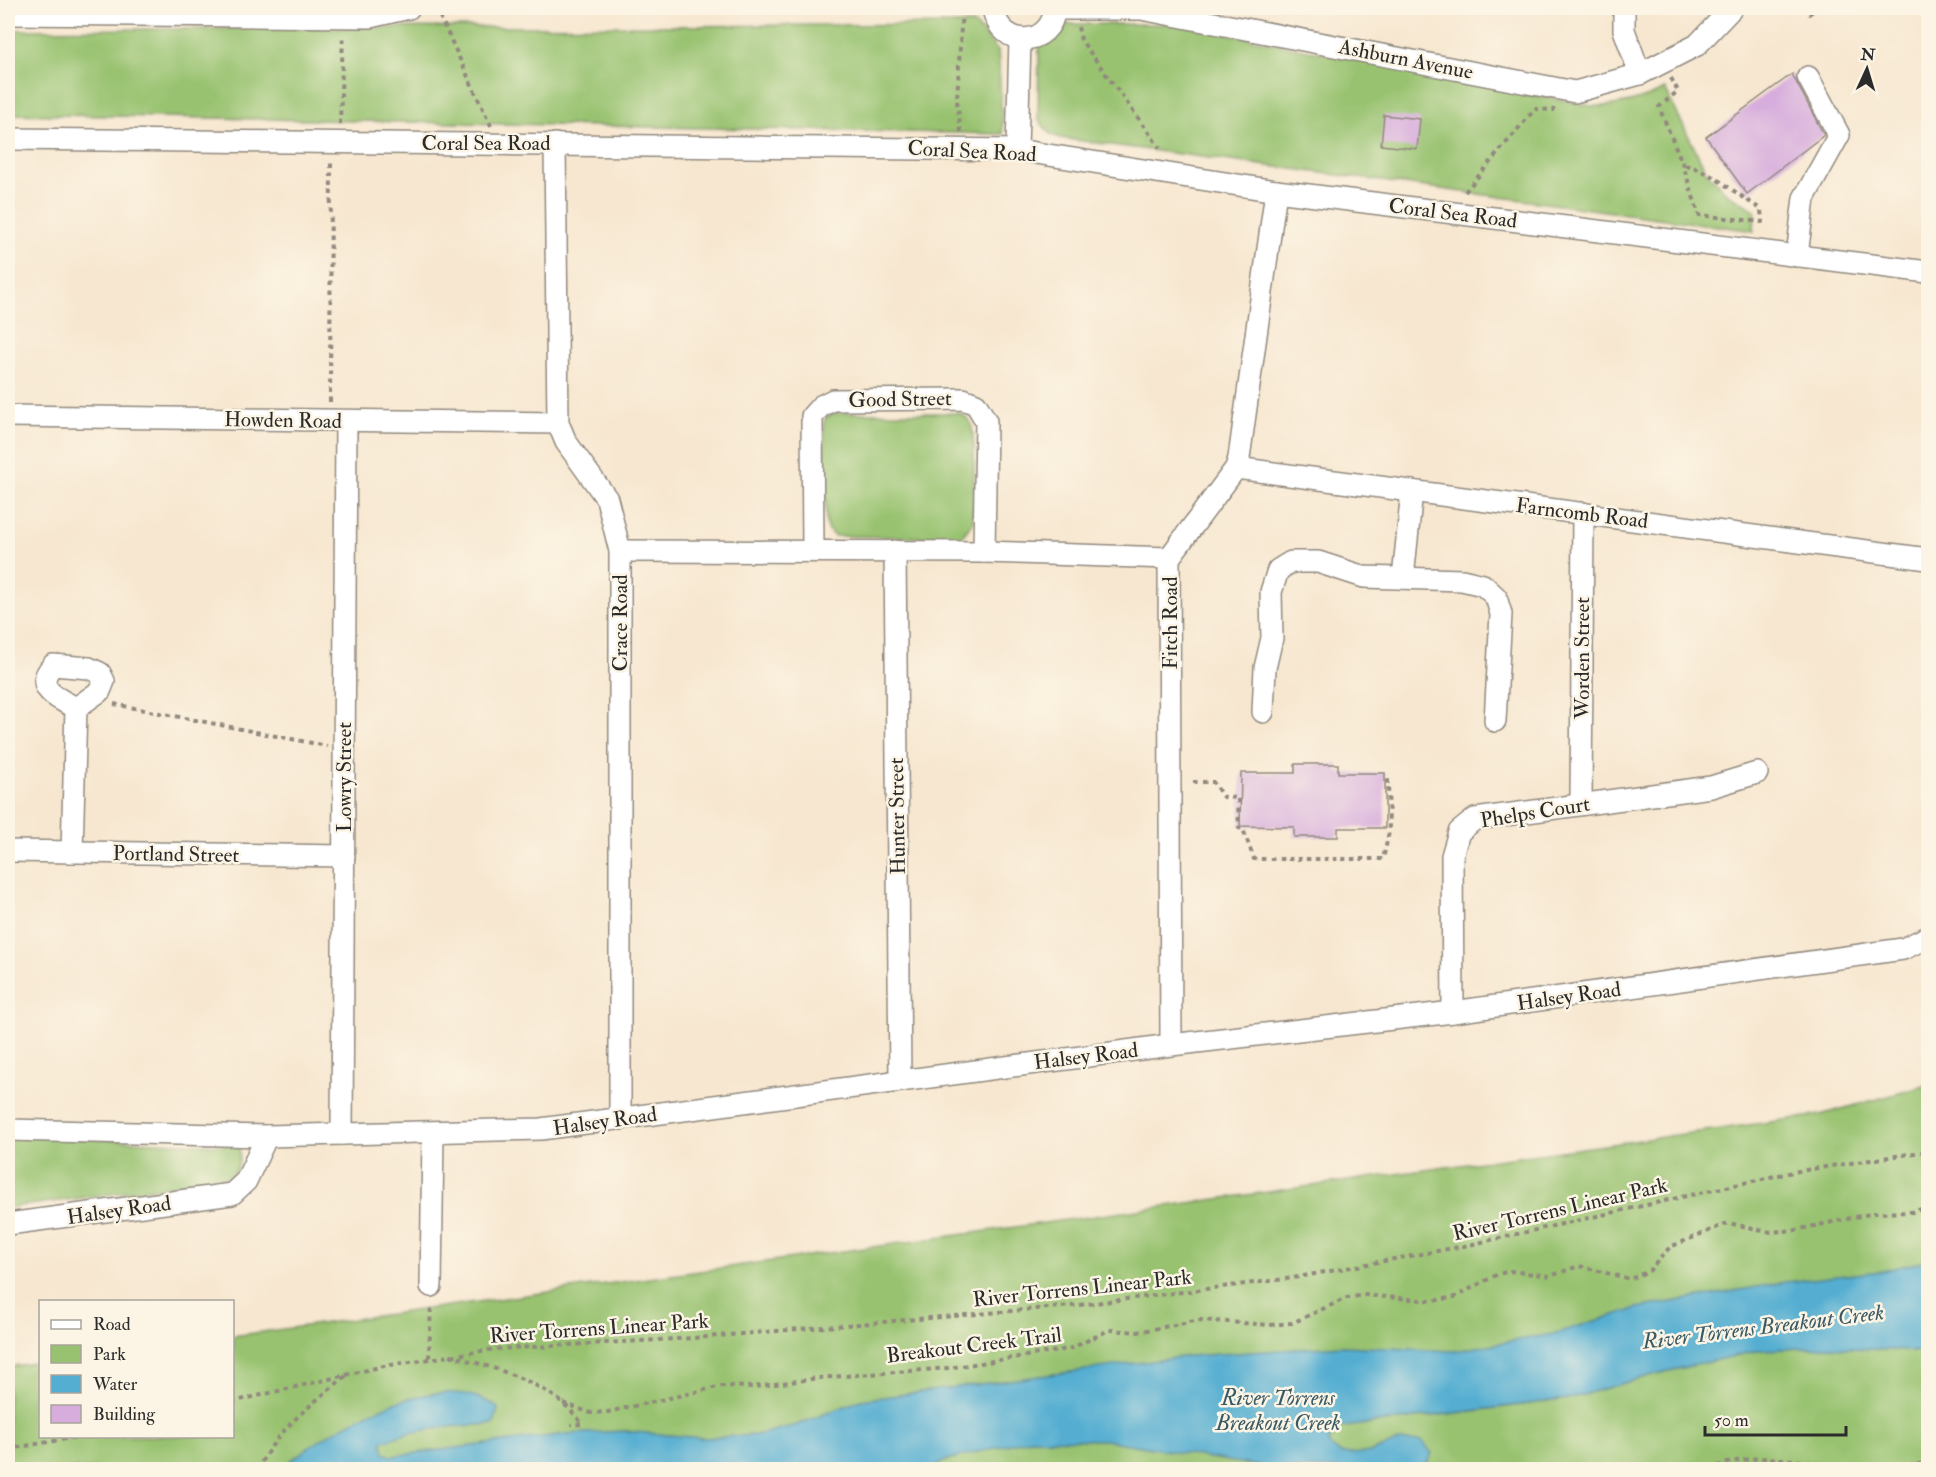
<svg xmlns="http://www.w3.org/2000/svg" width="1936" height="1477" font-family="'IM FELL Double Pica',serif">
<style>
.green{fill:#98c26f;stroke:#62764d;stroke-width:1.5}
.water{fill:#54aed1;stroke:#406c7e;stroke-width:1.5}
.building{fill:#d7addd}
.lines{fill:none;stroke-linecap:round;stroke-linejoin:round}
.minor-casing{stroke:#91897e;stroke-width:24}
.path{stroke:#91897e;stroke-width:4;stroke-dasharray:4.5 4.5;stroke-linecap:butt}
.minor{stroke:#fff;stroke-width:21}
.labels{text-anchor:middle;stroke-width:5;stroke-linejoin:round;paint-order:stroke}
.street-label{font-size:21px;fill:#2b2b2b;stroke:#fcf5e5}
.water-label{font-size:22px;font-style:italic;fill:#395965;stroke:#fcf5e5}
</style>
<rect width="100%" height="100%" fill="#fcf5e5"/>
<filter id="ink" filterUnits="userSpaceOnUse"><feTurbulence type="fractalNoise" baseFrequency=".0167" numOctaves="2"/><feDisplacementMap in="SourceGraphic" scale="12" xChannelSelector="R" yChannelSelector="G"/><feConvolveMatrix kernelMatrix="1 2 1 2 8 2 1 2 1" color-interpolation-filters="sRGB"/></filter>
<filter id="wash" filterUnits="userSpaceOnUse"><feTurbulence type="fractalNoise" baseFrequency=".008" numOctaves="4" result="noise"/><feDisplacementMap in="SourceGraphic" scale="24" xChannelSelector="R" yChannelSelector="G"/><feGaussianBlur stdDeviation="1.35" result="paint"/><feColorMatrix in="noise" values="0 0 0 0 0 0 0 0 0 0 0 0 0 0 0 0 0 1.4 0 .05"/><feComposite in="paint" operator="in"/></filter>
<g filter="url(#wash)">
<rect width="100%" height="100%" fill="#f7e7d0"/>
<!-- green -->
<g class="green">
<path d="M 975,24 L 998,51 L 1003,134 L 8,114 L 8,30 Z"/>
<path d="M 1064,24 L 1176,24 L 1592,106 C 1619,107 1641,101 1665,89 L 1706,171 L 1726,193 L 1755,210 L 1754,231 L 1060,138 L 1050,134 L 1038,119 L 1039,46 L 1053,29 Z"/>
<path d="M 835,413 L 959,413 C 963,415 967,418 970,422 C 977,435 973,503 973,522 L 961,538 L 834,536 L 827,529 L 826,523 L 824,425 L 825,418 Z"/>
<path d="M 1928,1085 L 1928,1469 L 8,1469 L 8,1367 L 40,1362 L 40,1436 L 232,1436 L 233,1336 L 1820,1115 Z"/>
<path d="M 8,1135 L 239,1146 C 241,1162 239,1173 223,1179 L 8,1208 Z"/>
</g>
<!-- water -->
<path class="water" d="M 1928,1260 L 1928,1352 L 1828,1347 L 1761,1350 L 1660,1373 L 1568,1399 L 1336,1428 L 1328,1444 L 1341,1454 L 1369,1453 L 1400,1441 L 1421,1441 L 1432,1453 L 1427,1464 L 1405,1470 L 1275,1469 L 1105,1440 L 1031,1439 L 950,1459 L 925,1470 L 280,1469 C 330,1429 436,1363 498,1408 L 494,1424 C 457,1426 417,1427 382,1442 L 384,1453 L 392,1456 L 566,1434 L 624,1431 L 703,1438 L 757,1435 L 796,1425 L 861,1400 L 1189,1356 L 1343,1346 L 1454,1351 L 1553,1334 L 1637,1308 L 1785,1282 L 1882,1271 Z"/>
<g id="blocks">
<!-- building -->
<g class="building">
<path d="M 1792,74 L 1824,135 L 1747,194 L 1706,137 Z"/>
<path d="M 1384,115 L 1420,119 L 1417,149 L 1381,145 Z"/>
<path d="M 1295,764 L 1338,764 L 1338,773 L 1385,773 L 1385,828 L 1338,828 L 1338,837 L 1294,837 L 1294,827 L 1240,826 L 1241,773 L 1295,773 Z"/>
</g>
</g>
</g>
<g filter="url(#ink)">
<use href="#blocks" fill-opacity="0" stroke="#91897e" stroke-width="1.5"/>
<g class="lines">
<!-- minor casing -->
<g class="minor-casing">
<g id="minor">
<path d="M 993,8 C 999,49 1051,49 1055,8"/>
<path d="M 1624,8 L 1624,30 L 1640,74"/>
<path d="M 1055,9 L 1141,9 L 1575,92 L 1640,74 L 1697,45 L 1732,8"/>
<path d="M 8,14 L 370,17 L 409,8"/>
<path d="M 8,139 L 1017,150 L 1276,191 L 1928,272"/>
<path d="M 555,144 L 558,423 L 566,442 L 607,499 L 620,551 L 620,1119"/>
<path d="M 1017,150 L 1020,39"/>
<path d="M 1797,256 L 1804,198 L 1839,135 L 1808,77"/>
<path d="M 8,416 L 558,423"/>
<path d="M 1236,468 L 1928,559"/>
<path d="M 813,550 L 812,416 L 821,406 L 833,400 L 963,399 L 976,404 L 986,421 L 984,552"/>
<path d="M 620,551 L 984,552 L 1169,558"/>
<path d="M 895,551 L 900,1080"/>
<path d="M 1403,578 L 1412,491"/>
<path d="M 1263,712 L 1265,668 L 1272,638 L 1271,592 L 1278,570 L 1291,562 L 1318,562 L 1364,577 L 1462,580 L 1483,585 L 1496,597 L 1501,614 L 1495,721"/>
<path d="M 1581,804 L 1583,513"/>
<path d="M 8,851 L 344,856"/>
<path d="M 72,852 L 76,708 L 100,691 L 104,681 L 100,673 L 89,668 L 53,665 C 32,688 57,698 76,708"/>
<path d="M 1453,1012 L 1452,856 L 1459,832 L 1475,819 L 1711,787 L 1757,773"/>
<path d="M 1171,1045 L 1169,558 L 1236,468 L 1239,458 L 1276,191"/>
<path d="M 8,1130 L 267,1136 L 541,1129 L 1171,1045 L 1453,1012 L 1903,949 L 1928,937"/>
<path d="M 342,1134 L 346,421"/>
<path d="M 8,1224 L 232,1194 L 246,1181 L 267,1136"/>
<path d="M 431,1286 L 433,1133"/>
</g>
</g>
<!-- path -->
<g class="path">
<path d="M 436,8 L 491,126"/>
<path d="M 1802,8 L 1809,14 L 1817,8"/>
<path d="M 1078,27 L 1081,40 L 1160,148"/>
<path d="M 1671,78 L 1678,91 L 1659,107 L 1683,165 L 1699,215 L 1762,222 L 1761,209 C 1738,196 1707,167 1683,165"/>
<path d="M 340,124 L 343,35"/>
<path d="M 961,132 L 957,101 L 962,8"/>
<path d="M 1465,192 L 1535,109 L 1555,110"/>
<path d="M 330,402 L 331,161"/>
<path d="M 114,704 L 327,746"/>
<path d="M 1193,782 L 1213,782 L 1223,797 L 1238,798 L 1239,828 L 1243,829 L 1254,859 L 1383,859 L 1389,832 L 1388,778"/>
<path d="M 450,1355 C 496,1369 553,1382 582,1424 L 571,1425"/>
<path d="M 429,1358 L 431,1305"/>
<path d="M 232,1402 L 384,1366 L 495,1349 L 694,1338 L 1071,1306 L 1293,1278 L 1464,1246 L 1793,1172 L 1928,1151"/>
<path d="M 563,1403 L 591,1413 L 608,1412 L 722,1386 L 754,1387 L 818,1378 L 949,1368 L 1057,1351 L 1072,1348 L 1109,1330 L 1138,1332 L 1200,1320 L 1270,1325 L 1292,1323 L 1347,1298 L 1364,1295 L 1433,1301 L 1455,1297 L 1498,1274 L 1511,1271 L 1550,1276 L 1579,1266 L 1630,1279 L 1649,1271 L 1670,1247 L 1728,1223 L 1771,1232 L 1796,1230 L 1874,1213 L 1912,1212 L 1928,1207"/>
<path d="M 8,1449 L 83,1436"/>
<path d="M 257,1470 C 280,1426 310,1406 347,1375"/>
<path d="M 1709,1470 C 1757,1447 1812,1464 1862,1470"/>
<path d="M 1864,1470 L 1928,1463"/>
</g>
<!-- minor -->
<use href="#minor" class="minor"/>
</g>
</g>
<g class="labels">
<!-- street labels -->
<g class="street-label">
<text transform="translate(1406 59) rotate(11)" y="7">Ashburn Avenue</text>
<text x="486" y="150">Coral Sea Road</text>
<text transform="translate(972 151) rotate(3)" y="7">Coral Sea Road</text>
<text transform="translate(1453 213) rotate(7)" y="7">Coral Sea Road</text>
<text transform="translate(900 399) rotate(-1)" y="7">Good Street</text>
<text transform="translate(283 420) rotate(1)" y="7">Howden Road</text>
<text transform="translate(1582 513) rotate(7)" y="7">Farncomb Road</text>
<text transform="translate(620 623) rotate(-90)" y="7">Crace Road</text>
<text transform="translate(1170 623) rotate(-90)" y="7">Fitch Road</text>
<text transform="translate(1582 658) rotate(-90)" y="7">Worden Street</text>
<text transform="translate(344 777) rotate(-90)" y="7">Lowry Street</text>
<text transform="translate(1535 812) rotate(-9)" y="7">Phelps Court</text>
<text transform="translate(897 816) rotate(-91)" y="7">Hunter Street</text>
<text transform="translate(176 854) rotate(1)" y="7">Portland Street</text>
<text transform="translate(1569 996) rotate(-8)" y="7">Halsey Road</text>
<text transform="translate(1086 1056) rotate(-7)" y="7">Halsey Road</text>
<text transform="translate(605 1121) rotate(-8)" y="7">Halsey Road</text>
<text transform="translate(1560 1209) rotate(-13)" y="7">River Torrens Linear Park</text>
<text transform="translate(119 1210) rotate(-8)" y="7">Halsey Road</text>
<text transform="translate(1082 1288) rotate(-6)" y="7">River Torrens Linear Park</text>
<text transform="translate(599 1328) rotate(-4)" y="7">River Torrens Linear Park</text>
<text transform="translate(974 1345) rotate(-7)" y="7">Breakout Creek Trail</text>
</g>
<!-- water labels -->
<g class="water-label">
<text transform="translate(1763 1326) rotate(-7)" y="8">River Torrens Breakout Creek</text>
<text x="1278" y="1405">River Torrens<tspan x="1278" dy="25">Breakout Creek</tspan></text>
</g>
</g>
<!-- margin -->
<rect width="1936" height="1477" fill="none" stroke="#fcf5e5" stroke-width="30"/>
<!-- legend -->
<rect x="39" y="1300" width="195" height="138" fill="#fcf5e5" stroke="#a8a49b" stroke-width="1.5"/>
<rect x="51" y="1320" width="30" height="9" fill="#ffffff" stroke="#a8a49b" stroke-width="1.5"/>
<text x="93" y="1330" font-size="18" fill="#2b2b2b">Road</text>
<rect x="51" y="1345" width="30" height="18" fill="#98c26f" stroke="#a8a49b" stroke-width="1.5"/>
<text x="93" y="1360" font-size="18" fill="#2b2b2b">Park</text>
<rect x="51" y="1375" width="30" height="18" fill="#54aed1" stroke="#a8a49b" stroke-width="1.5"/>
<text x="93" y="1390" font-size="18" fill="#2b2b2b">Water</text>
<rect x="51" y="1405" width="30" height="18" fill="#d7addd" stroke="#a8a49b" stroke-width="1.5"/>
<text x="93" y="1420" font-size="18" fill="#2b2b2b">Building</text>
<!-- north arrow -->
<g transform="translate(1867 69) rotate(4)" stroke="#fcf5e5" stroke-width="4.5" paint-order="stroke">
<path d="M0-4.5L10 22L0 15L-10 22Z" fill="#2b2b2b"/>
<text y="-9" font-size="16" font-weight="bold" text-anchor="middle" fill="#2b2b2b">N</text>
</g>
<!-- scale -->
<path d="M1705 1426v9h141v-9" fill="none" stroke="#2b2b2b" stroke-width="3"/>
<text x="1714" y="1426" font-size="18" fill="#2b2b2b" stroke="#fcf5e5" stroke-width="4.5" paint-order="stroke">50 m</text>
</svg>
